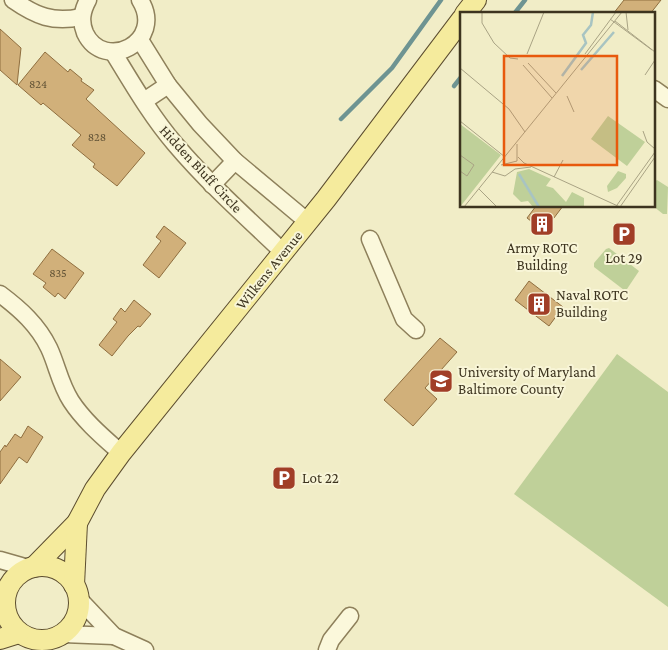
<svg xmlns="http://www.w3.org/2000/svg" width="668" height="650" font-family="'Crimson Pro',serif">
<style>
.green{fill:#bfd099}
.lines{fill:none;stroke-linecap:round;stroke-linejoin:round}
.stream{stroke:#6e9492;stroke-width:4.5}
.building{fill:#d1b07a;stroke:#8f6e3f}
.minor-casing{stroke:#8e805b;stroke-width:19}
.major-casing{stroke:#5c4d2f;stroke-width:22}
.minor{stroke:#fbf8db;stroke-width:16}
.major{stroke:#f5eb9d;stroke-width:20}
.labels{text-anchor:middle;stroke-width:4;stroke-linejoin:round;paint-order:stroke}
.number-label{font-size:12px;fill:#625336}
.street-label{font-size:15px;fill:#3d341f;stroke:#f8f5d7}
.poi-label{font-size:15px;fill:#3d341f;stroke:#f8f5d7;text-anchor:start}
.inset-river{fill:none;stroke:#a8c4c2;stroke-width:2.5}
.inset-road{fill:none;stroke:#a9a384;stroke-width:1}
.view{fill:#e8590c;fill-opacity:0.15;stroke:#e8590c;stroke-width:2.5}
.inset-edge{fill:none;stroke:#3d341f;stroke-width:2.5}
</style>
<rect width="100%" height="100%" fill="#f1edc7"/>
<!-- green -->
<g class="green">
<path d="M 657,180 L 668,187 L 667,214 L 663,214 L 653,206 L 654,206 L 654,182 Z"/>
<path d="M 609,248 L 639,271 L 627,289 L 624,290 L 594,267 L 594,263 L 606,249 Z"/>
<path d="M 617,354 L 668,392 L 668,607 L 514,494 Z"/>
</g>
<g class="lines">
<!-- stream -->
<g class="stream">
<path d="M 514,14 L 525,0"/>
<path d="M 454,86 L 462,76"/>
<path d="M 341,119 L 392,68 L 441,0"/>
</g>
</g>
<!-- building -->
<g class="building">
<path d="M 624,0 L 661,0 L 650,14 L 613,14 Z"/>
<path d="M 0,29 L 21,48 L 17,85 L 0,70 Z"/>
<path d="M 45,52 L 68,72 L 70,69 L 82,79 L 81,81 L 94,90 L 86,99 L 145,153 L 117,186 L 93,167 L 95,164 L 72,145 L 81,135 L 43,103 L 41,105 L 18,85 Z"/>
<path d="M 536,206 L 563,206 L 544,231 L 527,218 Z"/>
<path d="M 164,226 L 186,243 L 159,278 L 143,265 L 161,241 L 156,237 Z"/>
<path d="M 52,249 L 84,273 L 65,299 L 58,293 L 55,297 L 43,287 L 46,283 L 33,274 Z"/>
<path d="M 529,281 L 563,307 L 549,326 L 515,300 Z"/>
<path d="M 134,300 L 151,314 L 140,327 L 138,326 L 128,336 L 112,356 L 99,345 L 117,322 L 113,319 L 121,308 L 125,312 Z"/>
<path d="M 440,338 L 457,352 L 425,388 L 437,399 L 413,426 L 384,400 Z"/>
<path d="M 0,359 L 21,377 L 0,401 Z"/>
<path d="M 28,426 L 43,437 L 27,463 L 19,457 L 0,484 L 0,452 L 5,445 L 6,447 L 15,434 L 21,438 Z"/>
</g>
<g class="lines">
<!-- minor casing -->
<g class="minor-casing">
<g id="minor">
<path d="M 13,0 C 36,16 53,23 81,17"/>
<path d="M 88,0 C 82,11 80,21 85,33 C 104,73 166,42 140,0"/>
<path d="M 140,40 L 168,85 L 200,124 L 235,161 L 308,222"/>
<path d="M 113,52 C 132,83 151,116 175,144 C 208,183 246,217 283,252"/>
<path d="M 654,89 L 668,99"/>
<path d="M 144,101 L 168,85"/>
<path d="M 212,185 L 235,161"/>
<path d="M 370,239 L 404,319 L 416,330"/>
<path d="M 0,294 C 20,309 38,325 49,348 C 57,365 60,384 71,401 C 84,421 103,437 121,453"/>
<path d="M 0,560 L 28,568"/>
<path d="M 0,593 L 4,598"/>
<path d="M 79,599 L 114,636 L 145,650"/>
<path d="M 63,634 L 114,636"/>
<path d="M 327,650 L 331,640 L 350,616"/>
</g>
</g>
<!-- major casing -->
<g class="major-casing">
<g id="major">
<path d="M 465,14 L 476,0"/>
<circle cx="42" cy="603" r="37"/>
<path d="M 34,567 L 77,523 L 95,489 L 121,453 L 326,199 L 462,19"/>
<path d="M 74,585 L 77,523"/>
<path d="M 0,639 L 19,633"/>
</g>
</g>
<!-- minor -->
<use href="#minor" class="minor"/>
<!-- major -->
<use href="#major" class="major"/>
</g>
<!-- icons -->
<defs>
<g id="building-square" transform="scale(1.25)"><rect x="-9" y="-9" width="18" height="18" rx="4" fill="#a13e27" stroke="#f8f5d7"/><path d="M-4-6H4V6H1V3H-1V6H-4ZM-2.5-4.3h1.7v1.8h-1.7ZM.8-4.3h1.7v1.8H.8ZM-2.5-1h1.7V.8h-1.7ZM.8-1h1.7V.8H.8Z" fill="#fff"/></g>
<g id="parking-square" transform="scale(1.25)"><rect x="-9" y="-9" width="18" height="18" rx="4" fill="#a13e27" stroke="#f8f5d7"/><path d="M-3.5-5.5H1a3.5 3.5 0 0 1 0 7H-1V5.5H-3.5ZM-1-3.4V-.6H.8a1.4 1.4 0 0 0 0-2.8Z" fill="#fff"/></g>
<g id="university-square" transform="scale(1.25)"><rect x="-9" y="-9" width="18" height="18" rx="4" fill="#a13e27" stroke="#f8f5d7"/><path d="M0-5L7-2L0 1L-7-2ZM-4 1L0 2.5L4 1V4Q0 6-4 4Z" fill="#fff"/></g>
</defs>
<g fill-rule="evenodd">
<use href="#building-square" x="542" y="224"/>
<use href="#parking-square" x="624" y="234"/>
<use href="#building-square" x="539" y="304"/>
<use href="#university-square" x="441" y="381"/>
<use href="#parking-square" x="284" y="478"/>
</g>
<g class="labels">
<!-- number labels -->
<g class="number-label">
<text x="38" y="88">824</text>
<text x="97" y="141">828</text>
<text x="58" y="277">835</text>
</g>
<!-- street labels -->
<g class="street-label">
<text transform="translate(201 169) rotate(47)" y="5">Hidden Bluff Circle</text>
<text transform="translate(269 270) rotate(-51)" y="5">Wilkens Avenue</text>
</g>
<!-- poi labels -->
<g class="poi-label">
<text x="542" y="253" text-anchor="middle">Army ROTC<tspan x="542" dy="17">Building</tspan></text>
<text x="624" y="263" text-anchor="middle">Lot 29</text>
<text x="556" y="300">Naval ROTC<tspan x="556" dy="17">Building</tspan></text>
<text x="458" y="377">University of Maryland<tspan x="458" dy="17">Baltimore County</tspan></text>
<text x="302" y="483">Lot 22</text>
</g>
</g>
<!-- overview -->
<g transform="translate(460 12)">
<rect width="195" height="195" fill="#f1edc7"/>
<path d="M 148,104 L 185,130 L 167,154 L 131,127 ZM 0,112 L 41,143 L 0,195 ZM 69,157 L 91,167 L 86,174 L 93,176 L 106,190 L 112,180 L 124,186 L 124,195 L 73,195 L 68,189 L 61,190 L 53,182 L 57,160 ZM 158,159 L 166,162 L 166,166 L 157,176 L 148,180 L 147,174 Z" fill="#bfd099"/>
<path class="inset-river" d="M 121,58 L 154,20M 102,64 L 126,31 L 123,23 L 131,13 L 133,0M 59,162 L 79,195"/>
<path class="inset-road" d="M 22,0 L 22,11 L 34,31 L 50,46 L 58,47M 166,0 L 168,18M 150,7 L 192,38M 155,9 L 195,40M 67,42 L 84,0M 125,42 L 156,0M 68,51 L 96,81M 63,53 L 92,86M 0,56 L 49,97 L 65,120M 185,63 L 195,48M 107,84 L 114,100M 0,109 L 45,145M 183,119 L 187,130 L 195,137M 0,143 L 14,153 L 7,164 L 0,159M 58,145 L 64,151 L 160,195M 41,153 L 57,149 L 57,132M 32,160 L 45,164 L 55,157 L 71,155M 94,165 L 103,148M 19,177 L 37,195M 157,193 L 195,140M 4,195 L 162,0M 160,195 L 195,145"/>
<path class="view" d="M 44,44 L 157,44 L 157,153 L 44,153 Z"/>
<rect width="195" height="195" class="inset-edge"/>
</g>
</svg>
